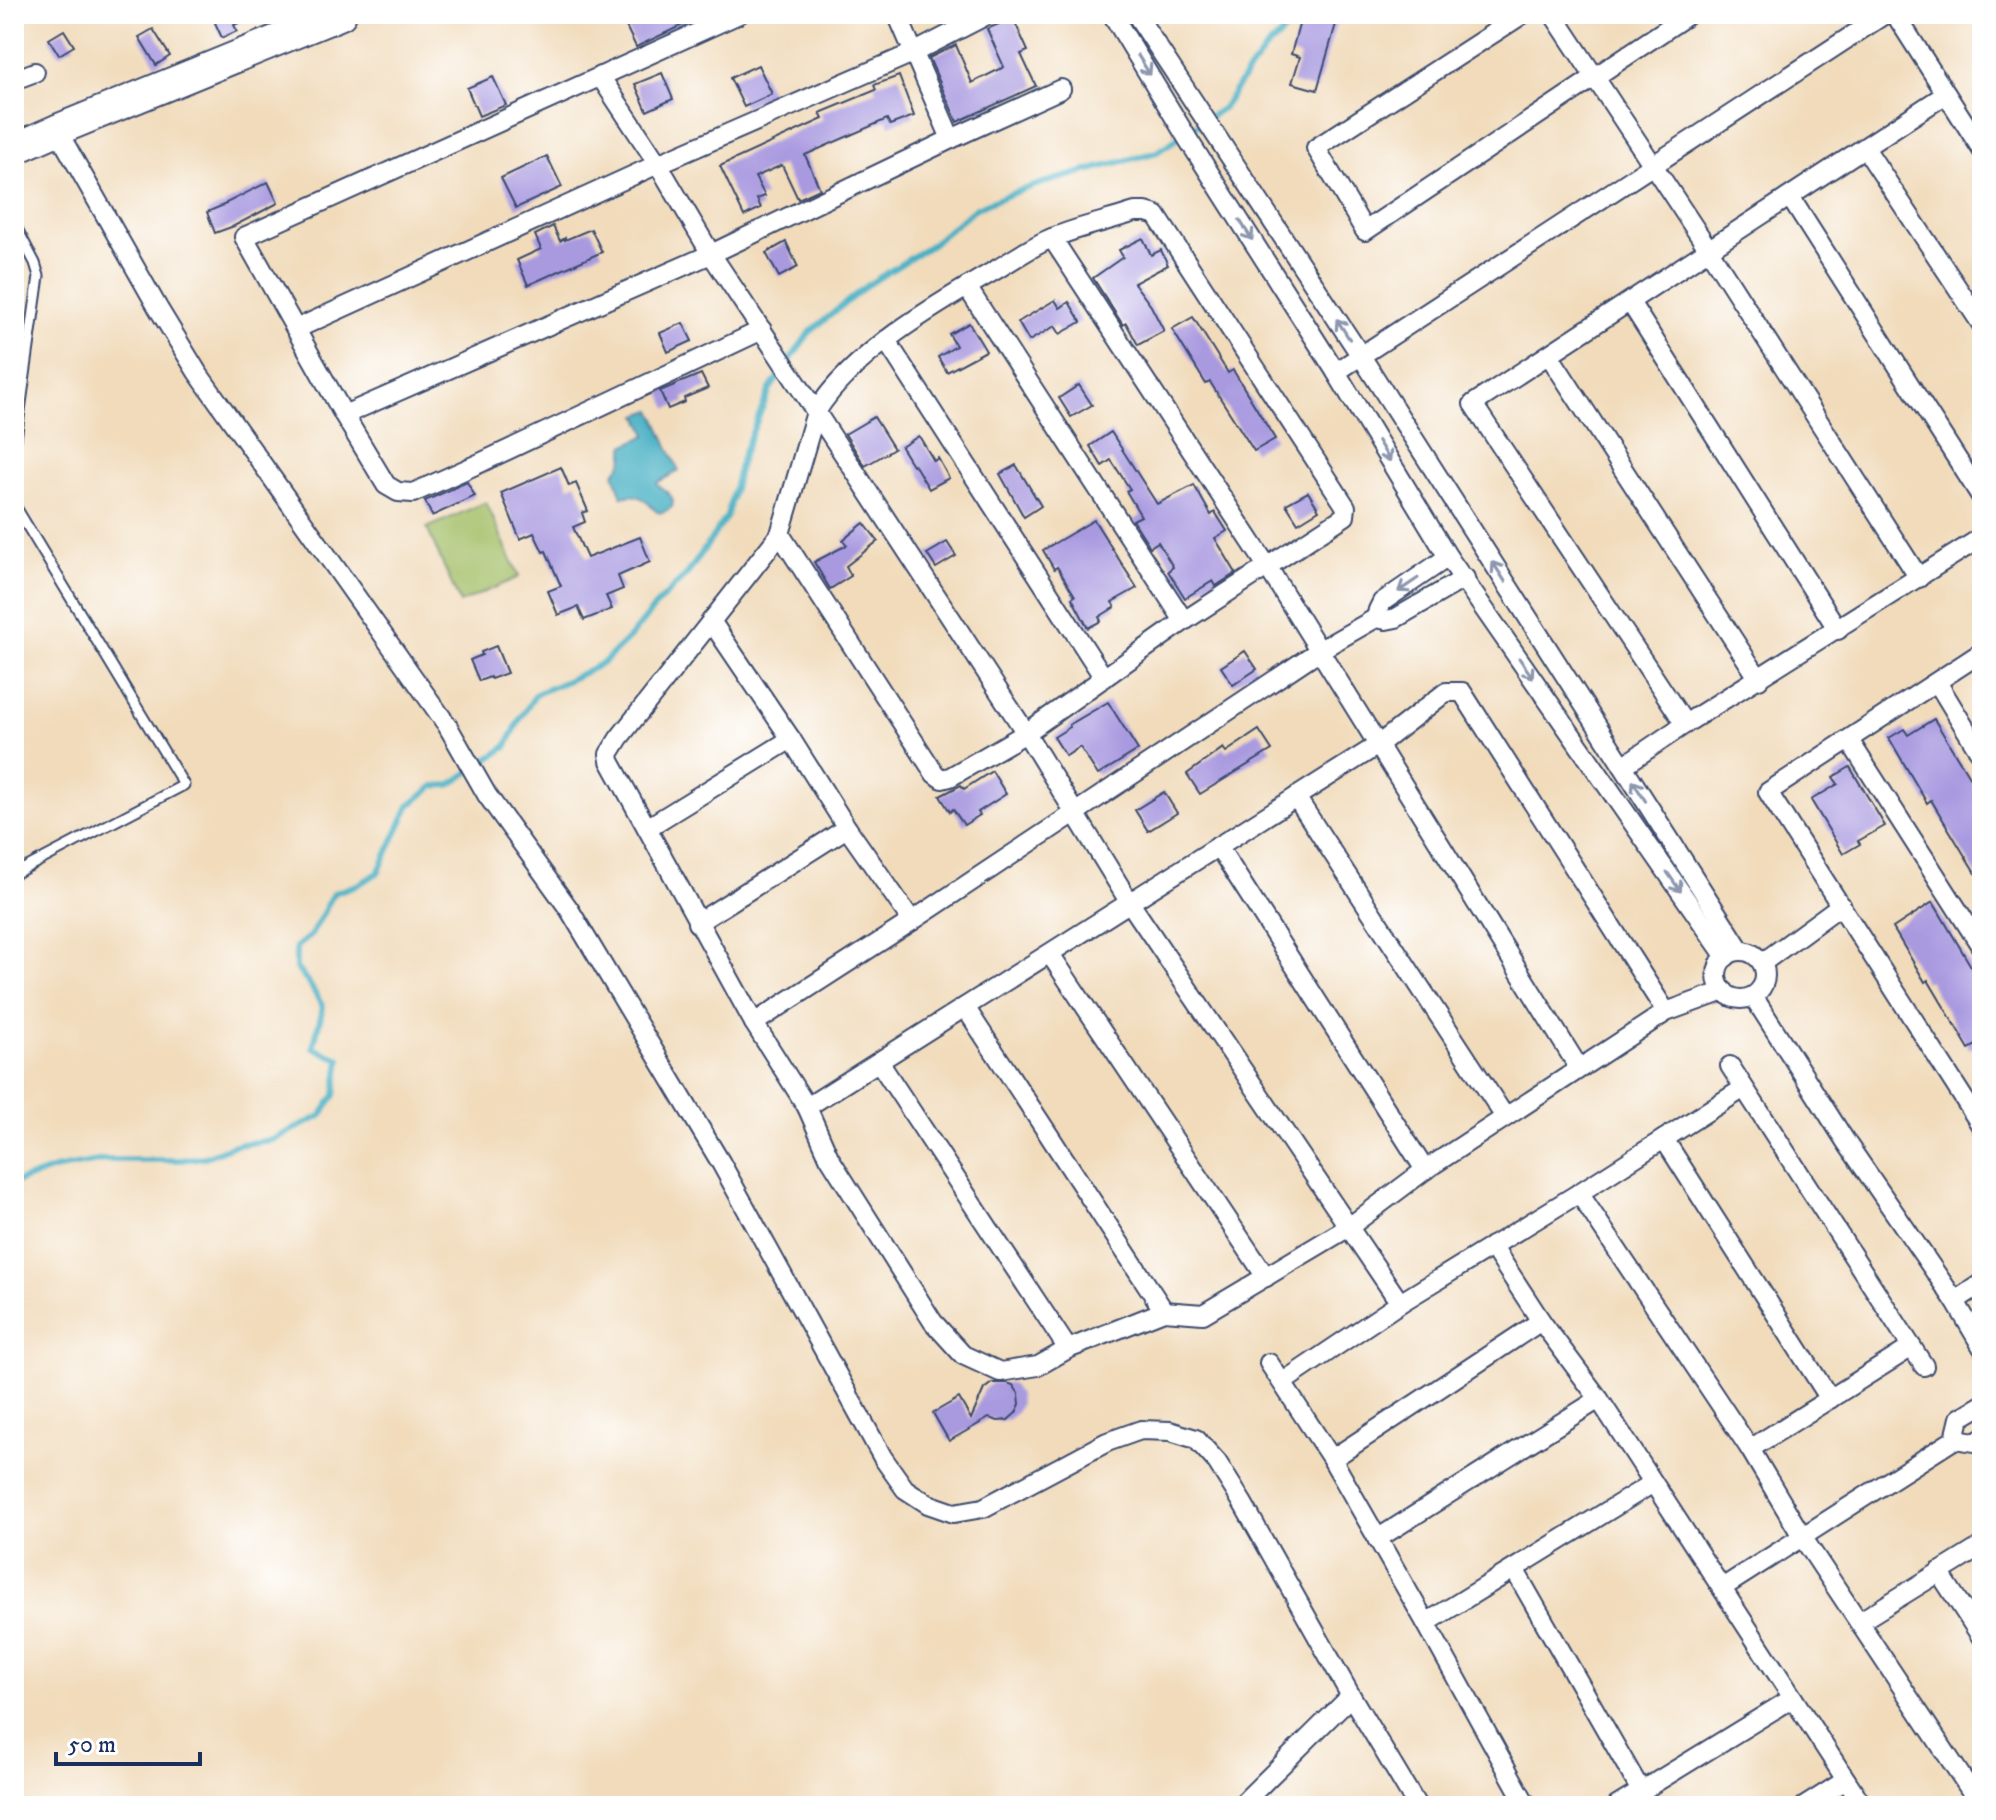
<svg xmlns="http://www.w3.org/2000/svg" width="1996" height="1820" font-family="'IM FELL DW Pica',serif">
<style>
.green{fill:#a2be65;stroke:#5e7662;stroke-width:2}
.water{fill:#45afc3;stroke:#306f90;stroke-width:2}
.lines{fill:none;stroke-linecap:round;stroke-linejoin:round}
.stream{stroke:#45afc3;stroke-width:6}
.building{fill:#a99ae0}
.service-casing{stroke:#3b496c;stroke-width:13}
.minor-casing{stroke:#3b496c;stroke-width:22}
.primary-casing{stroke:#3b496c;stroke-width:34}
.service{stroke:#fff;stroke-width:9}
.minor{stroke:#fff;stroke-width:18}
.primary{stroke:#fff;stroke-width:30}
.oneway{stroke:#8d97ae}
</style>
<rect width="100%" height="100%" fill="#fff"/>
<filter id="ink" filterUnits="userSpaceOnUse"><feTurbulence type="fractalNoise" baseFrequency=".0125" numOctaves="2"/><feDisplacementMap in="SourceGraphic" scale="16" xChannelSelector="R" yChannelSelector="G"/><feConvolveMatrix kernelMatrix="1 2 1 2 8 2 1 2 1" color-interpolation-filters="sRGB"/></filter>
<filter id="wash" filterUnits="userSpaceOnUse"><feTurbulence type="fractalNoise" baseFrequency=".006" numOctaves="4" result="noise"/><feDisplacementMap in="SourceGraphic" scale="32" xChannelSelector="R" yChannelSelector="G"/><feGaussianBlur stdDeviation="1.8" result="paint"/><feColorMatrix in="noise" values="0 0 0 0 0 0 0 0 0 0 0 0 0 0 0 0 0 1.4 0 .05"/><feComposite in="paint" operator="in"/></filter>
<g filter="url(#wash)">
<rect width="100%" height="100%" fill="#f1dbbb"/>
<!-- green -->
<path class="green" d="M 486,502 L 519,577 L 460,603 L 427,528 Z"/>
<!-- water -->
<path class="water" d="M 652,410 L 679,471 L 658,482 L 657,484 C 665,492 676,495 672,507 C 654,520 656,507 643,499 C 636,494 630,495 622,497 L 614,473 C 623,464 625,459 624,446 L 647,435 L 638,415 Z"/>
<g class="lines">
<!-- stream -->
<path class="stream" d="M 14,1183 L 54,1169 L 104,1160 L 180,1160 L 205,1157 L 235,1145 L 272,1140 L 321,1116 L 335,1095 L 340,1059 L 313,1048 L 323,1007 L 310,985 L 296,968 L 296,947 L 311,935 L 334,893 L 359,884 L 378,873 L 409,806 L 434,786 L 450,785 L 506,747 L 520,719 L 536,694 L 571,679 L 603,663 L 629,638 L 657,604 L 688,573 L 727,516 L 742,457 L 770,389 L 809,333 L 866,286 L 928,247 L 976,208 L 1016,192 L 1043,183 L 1157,152 L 1223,108 L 1244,77 L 1265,50 L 1286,30 L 1292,14"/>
</g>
<g id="blocks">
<!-- building -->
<g class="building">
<path d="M 211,14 L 257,14 L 234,25 L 237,31 L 222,38 Z"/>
<path d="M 620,14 L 706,14 L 636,47 Z"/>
<path d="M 1302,14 L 1327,14 L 1338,17 L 1317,90 L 1292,83 L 1300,57 L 1291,54 Z"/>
<path d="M 1013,18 L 1028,51 L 1021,54 L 1036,86 L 957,122 L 929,58 L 956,45 L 972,83 L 1004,67 L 987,29 Z"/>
<path d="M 153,29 L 170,56 L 156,65 L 139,37 Z"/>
<path d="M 64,30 L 74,46 L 59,55 L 49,39 Z"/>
<path d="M 758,65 L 772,94 L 744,107 L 730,78 Z"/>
<path d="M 662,73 L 673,99 L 647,111 L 635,84 Z"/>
<path d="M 899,76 L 914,116 L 890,125 L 887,119 L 805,155 L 820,189 L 798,199 L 782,165 L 755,177 L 765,196 L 757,199 L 761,208 L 744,216 L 720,166 L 823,119 L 820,113 L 876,90 L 874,85 Z"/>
<path d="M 493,77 L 506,105 L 479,116 L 467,88 Z"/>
<path d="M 547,156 L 562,187 L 516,208 L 501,178 Z"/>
<path d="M 268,182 L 278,203 L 234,226 L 215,233 L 207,212 L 226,204 L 226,203 Z"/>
<path d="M 553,226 L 560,241 L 565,238 L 565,240 L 591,229 L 602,252 L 528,285 L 517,260 L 541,249 L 535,235 Z"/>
<path d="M 1143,238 L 1151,255 L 1161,250 L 1168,265 L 1134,283 L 1151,306 L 1164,331 L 1138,345 L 1126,323 L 1123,325 L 1093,278 L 1123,257 L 1119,250 Z"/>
<path d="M 786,242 L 798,267 L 779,277 L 766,253 Z"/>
<path d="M 1055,300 L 1060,308 L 1069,302 L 1081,322 L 1060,334 L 1055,326 L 1029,341 L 1018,322 Z"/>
<path d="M 1193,317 L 1228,373 L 1233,370 L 1275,439 L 1254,451 L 1210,382 L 1206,384 L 1172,329 Z"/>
<path d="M 683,323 L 692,341 L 668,352 L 660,333 Z"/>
<path d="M 969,323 L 986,351 L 947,372 L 938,357 L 956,346 L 949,334 Z"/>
<path d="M 701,374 L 708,388 L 684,398 L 685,402 L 668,409 L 660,391 Z"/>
<path d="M 1079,385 L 1092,405 L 1071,417 L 1059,398 Z"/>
<path d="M 874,417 L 894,449 L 865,466 L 845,434 Z"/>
<path d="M 1111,432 L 1157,504 L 1194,485 L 1211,515 L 1215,512 L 1227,531 L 1215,538 L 1236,573 L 1216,586 L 1213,581 L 1185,598 L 1168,571 L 1173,567 L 1158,542 L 1150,547 L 1133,520 L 1141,516 L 1126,491 L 1130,489 L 1111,460 L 1102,466 L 1090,446 Z"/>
<path d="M 919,436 L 934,461 L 938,458 L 949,478 L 929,489 L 914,464 L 912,465 L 901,447 Z"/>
<path d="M 1016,465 L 1041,506 L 1024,517 L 1000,474 Z"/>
<path d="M 561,467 L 569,486 L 576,483 L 588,511 L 582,513 L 585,522 L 573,527 L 587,558 L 640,537 L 650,562 L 618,576 L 623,589 L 606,596 L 612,609 L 584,620 L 578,607 L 558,615 L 548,591 L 561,586 L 546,551 L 543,552 L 534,533 L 520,539 L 501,493 Z"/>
<path d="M 467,482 L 475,496 L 432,516 L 425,501 Z"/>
<path d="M 1308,492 L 1319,510 L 1298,523 L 1286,504 Z"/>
<path d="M 1094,520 L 1137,588 L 1112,602 L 1115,607 L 1099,617 L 1101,621 L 1088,628 L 1072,598 L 1075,596 L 1057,567 L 1054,569 L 1043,550 Z"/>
<path d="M 864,523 L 878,541 L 846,566 L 851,576 L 830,589 L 814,562 L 847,545 L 843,540 Z"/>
<path d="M 947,542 L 956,556 L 936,568 L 927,554 Z"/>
<path d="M 496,646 L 507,673 L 491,679 L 490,677 L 479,681 L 470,660 L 482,655 L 481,652 Z"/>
<path d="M 1245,651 L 1257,669 L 1233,685 L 1221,667 Z"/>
<path d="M 1108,702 L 1138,750 L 1098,775 L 1080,747 L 1066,756 L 1054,737 L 1070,727 L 1069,725 Z"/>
<path d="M 1934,719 L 1982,798 L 1982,884 L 1931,800 L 1927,803 L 1889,738 L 1904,729 L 1908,735 Z"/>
<path d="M 1259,730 L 1272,750 L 1200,794 L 1187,774 L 1223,748 L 1226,752 Z"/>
<path d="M 1850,767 L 1885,826 L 1858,841 L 1860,844 L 1843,854 L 1811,800 L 1838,784 L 1833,777 Z"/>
<path d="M 992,771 L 1006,794 L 978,812 L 980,815 L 964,825 L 953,809 L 950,812 L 940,796 L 961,785 L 964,789 Z"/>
<path d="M 1164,792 L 1177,813 L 1148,831 L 1135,810 Z"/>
<path d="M 1933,902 L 1972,968 L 1974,966 L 1982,979 L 1982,1042 L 1969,1049 L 1928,980 L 1925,982 L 1893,928 Z"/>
<path d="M 992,1383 L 1007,1383 L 1013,1385 L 1019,1394 L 1020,1404 L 1016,1413 L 1008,1420 L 998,1421 L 989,1418 L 949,1441 L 933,1413 L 959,1398 L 971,1419 L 984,1389 Z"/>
</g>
</g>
</g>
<g filter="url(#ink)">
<use href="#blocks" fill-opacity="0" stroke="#3b496c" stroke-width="2"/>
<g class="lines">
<!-- service casing -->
<g class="service-casing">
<g id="service">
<path d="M 14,223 L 35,263 L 39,276 L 14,453"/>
<path d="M 14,504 L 184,785 L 14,874"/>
</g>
</g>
<!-- minor casing -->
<g class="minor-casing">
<g id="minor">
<path d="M 739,14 L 244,237 L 344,415 L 386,485 L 398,492 L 413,493 L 480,463 L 762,330"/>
<path d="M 897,14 L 951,139"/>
<path d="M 1112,14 L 1189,141 L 1336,372 L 1448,557 L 1726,957"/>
<path d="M 1136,14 L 1361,356 L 1741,951"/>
<path d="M 1523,14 L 1316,148 L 1365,231 L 1689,14"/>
<path d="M 1553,14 L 1709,250 L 1919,578"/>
<path d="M 1895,14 L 1982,150"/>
<path d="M 600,76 L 658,164 L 711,254 L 816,412 L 1026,733 L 1130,903 L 1400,1303"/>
<path d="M 14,80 L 35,72"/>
<path d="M 57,130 L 158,308 L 197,372 L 447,725 L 487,795 L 569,909 L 721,1163 L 883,1458 L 905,1489 L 928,1504 L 954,1513 L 983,1508 L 1107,1442 L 1141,1430 L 1170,1431 L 1196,1439 L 1217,1462 L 1242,1502 L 1351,1696 L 1417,1806"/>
<path d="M 1865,148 L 1982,325"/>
<path d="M 1790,197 L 1982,498"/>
<path d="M 1052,238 L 1267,566 L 1579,1068"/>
<path d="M 967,287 L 1184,621"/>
<path d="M 1630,302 L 1838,630"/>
<path d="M 296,329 L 658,164 L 915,52 L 989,14"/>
<path d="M 886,340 L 1104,678"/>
<path d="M 1549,355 L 1759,679"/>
<path d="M 1336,372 L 1885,14"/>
<path d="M 344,415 L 711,254 L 951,139 L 1061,89"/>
<path d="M 780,534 L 935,774 L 942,779 L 950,777 L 1026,733 L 1184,621 L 1345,516 L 1346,507 L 1156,215 L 1146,212 L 1135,212 C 1108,221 1078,227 1052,238 C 1034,245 1016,258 999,268 C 939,303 853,352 816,412 L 780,534 L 619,738 L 609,754 L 610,761 L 754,1023 L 807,1107 L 829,1157 L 933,1322 L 963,1355 L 1000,1372 L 1038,1366 L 1068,1349"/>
<path d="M 1376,618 L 1378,610 L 1382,602 L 1448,557"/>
<path d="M 711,621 L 791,739 L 847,828 L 912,921"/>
<path d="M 1982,652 L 1768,792 L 1982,1127"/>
<path d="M 1937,682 L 1982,756"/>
<path d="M 1685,724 L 1473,404 L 1946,94"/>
<path d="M 1849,740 L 1982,948"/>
<path d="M 1623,766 L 1685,724 L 1982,537"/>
<path d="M 1296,797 L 1505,1117"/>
<path d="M 647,828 L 791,739"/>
<path d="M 1218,846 L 1425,1170"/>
<path d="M 697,923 L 847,828"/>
<circle cx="1741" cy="975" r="24"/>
<path d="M 1050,954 L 1266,1277"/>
<path d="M 1762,963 L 1841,905"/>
<path d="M 1753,996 L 1846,1142 L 1955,1301 L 1982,1347"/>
<path d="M 965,1007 L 1164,1311 L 1203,1314 L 1349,1227 L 1425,1170 L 1666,1012 L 1724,991"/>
<path d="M 754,1023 L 912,921 L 1320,650 L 1376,618 L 1386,620 L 1396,618 L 1465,578"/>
<path d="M 879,1062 L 1068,1349 L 1164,1311"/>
<path d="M 1730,1066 L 1924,1366"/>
<path d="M 807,1107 L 1378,745 L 1446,692 L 1462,692 L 1666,1012"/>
<path d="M 1664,1139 L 1830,1399"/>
<path d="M 1579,1193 L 1750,1449 L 1803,1538 L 1981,1806"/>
<path d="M 1492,1246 L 1541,1321 L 1599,1399 L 1863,1806"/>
<path d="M 1955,1301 L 1982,1283"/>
<path d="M 1269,1363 L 1332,1459 L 1426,1623 L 1527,1806"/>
<path d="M 1283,1382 L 1400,1303 L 1579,1193 L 1744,1088"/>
<path d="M 1955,1439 L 1960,1418 L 1982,1405"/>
<path d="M 1750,1449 L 1912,1347"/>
<path d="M 1332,1459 L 1541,1321"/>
<path d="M 1377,1539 L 1599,1399"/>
<path d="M 1514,1569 L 1641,1791"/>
<path d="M 1939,1572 L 1982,1638"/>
<path d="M 1722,1588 L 1955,1439 L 1975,1442 L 1982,1438"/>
<path d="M 1859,1622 L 1982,1546"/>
<path d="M 1426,1623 L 1653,1483"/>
<path d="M 1240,1806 L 1351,1696"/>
<path d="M 1617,1806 L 1793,1698"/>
<path d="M 1805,1806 L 1846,1780"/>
</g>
</g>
<!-- primary casing -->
<g class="primary-casing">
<path id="primary" d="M 14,149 L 57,130 L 341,14"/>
</g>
<!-- service -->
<use href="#service" class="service"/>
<!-- minor -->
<use href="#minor" class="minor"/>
<!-- primary -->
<use href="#primary" class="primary"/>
</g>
<!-- one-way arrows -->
<defs><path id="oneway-shaft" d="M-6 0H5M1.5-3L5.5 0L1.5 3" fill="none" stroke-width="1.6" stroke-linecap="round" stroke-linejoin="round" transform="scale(2)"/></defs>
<g class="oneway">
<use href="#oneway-shaft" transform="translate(1144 65) rotate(58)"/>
<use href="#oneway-shaft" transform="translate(1246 230) rotate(58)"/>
<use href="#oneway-shaft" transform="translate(1343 329) rotate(-123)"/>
<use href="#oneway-shaft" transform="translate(1384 451) rotate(59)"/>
<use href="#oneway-shaft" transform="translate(1499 572) rotate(-123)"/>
<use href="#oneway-shaft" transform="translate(1408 585) rotate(146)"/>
<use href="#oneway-shaft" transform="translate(1526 668) rotate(55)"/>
<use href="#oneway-shaft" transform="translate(1639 791) rotate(-123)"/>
<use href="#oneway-shaft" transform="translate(1674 882) rotate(55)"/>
</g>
</g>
<!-- margin -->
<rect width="1996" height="1820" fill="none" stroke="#fff" stroke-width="48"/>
<!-- scale -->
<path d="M56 1752v12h144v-12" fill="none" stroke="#1b2f5e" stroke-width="4"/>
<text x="68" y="1752" font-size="24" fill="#1b2f5e" stroke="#ffffff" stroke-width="6" paint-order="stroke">50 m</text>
</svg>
